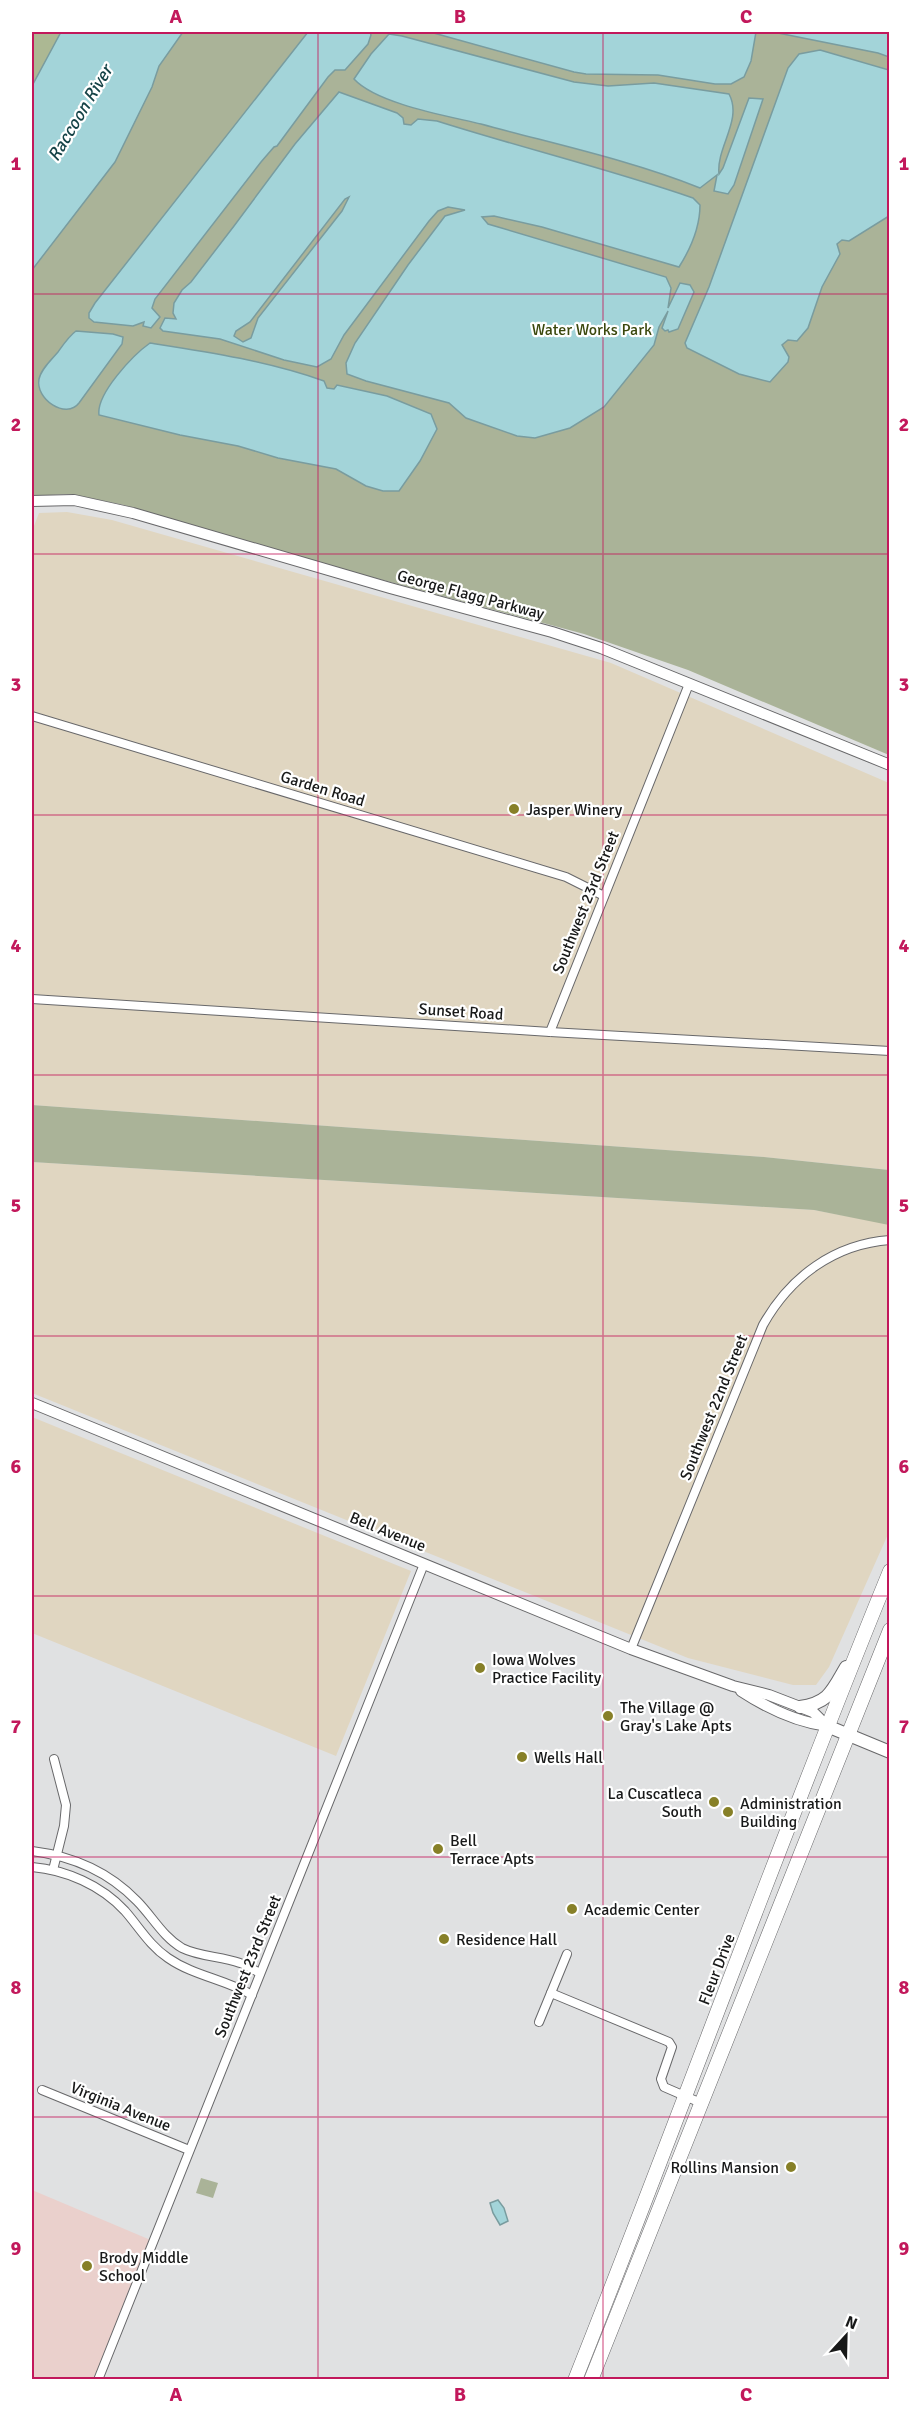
<svg xmlns="http://www.w3.org/2000/svg" width="921" height="2411" font-family="Signika,sans-serif">
<style>
.industrial{fill:#e0d6c1}
.education{fill:#ead0cc}
.green{fill:#aab398}
.forest{fill:#acb893}
.water{fill:#a3d4d9;stroke:#799c9f;stroke-width:1.5;fill-rule:evenodd}
.lines{fill:none;stroke-linecap:round;stroke-linejoin:round}
.minor-casing{stroke:#68686a;stroke-width:10}
.tertiary-casing{stroke:#68686a;stroke-width:12}
.secondary-casing{stroke:#68686a;stroke-width:14}
.primary-casing{stroke:#68686a;stroke-width:15}
.minor{stroke:#fff;stroke-width:8}
.tertiary{stroke:#fff;stroke-width:10}
.secondary{stroke:#fff;stroke-width:12}
.primary{stroke:#fff;stroke-width:14}
.grid{fill:none;stroke:#c2185b;stroke-width:1.5;stroke-opacity:0.55}
.poi-dot{fill:#878028;stroke:#fff;stroke-width:2}
.labels{text-anchor:middle;stroke-width:4.5;stroke-linejoin:round;paint-order:stroke}
.park-label{font-size:16px;fill:#3b480d;stroke:#fff}
.street-label{font-size:16px;fill:#181919;stroke:#fff}
.poi-label{font-size:16px;fill:#181919;stroke:#fff;text-anchor:start}
.water-label{font-size:18px;font-style:italic;fill:#154347;stroke:#fff}
.neatline{fill:none;stroke:#c2185b;stroke-width:2}
.grid-label{font-size:20px;text-anchor:middle;font-weight:bold;fill:#c2185b}
</style>
<rect width="100%" height="100%" fill="#e0e1e2"/>
<!-- industrial -->
<g class="industrial">
<path d="M 67,512 L 112,520 L 611,663 L 889,783 L 889,1170 L 764,1157 L 32,1105 L 32,531 L 39,513 Z"/>
<path d="M 32,1162 L 814,1210 L 889,1224 L 889,1532 L 829,1667 L 816,1685 L 793,1685 L 688,1658 L 32,1393 Z"/>
<path d="M 32,1417 L 411,1571 L 336,1756 L 32,1633 Z"/>
</g>
<!-- education -->
<path class="education" d="M 32,2190 L 153,2241 L 98,2379 L 32,2379 Z"/>
<!-- green -->
<g class="green">
<path d="M 32,32 L 889,32 L 889,755 L 688,670 L 584,634 L 353,572 L 124,505 L 70,494 L 32,496 Z"/>
<path d="M 32,1105 L 764,1157 L 889,1170 L 889,1225 L 814,1210 L 32,1162 Z"/>
<path d="M 201,2178 L 218,2183 L 213,2198 L 196,2193 Z"/>
</g>
<!-- forest -->
<path class="forest" d="M 32,32 L 61,32 L 32,86 Z"/>
<!-- water -->
<g class="water">
<path d="M 61,32 L 183,32 L 159,66 L 152,87 L 115,162 L 32,270 L 32,86 Z"/>
<path d="M 308,32 L 370,32 L 371,35 L 368,44 L 345,70 L 335,70 L 328,77 L 277,146 L 274,147 L 261,162 L 155,299 L 152,308 L 160,317 L 151,328 L 143,326 L 144,322 L 133,326 L 94,322 L 89,318 L 89,313 L 95,303 Z"/>
<path d="M 430,32 L 756,32 L 751,61 L 744,77 L 731,84 L 715,84 L 658,75 L 586,74 L 574,72 Z"/>
<path d="M 773,32 L 889,32 L 889,57 L 878,53 Z"/>
<path d="M 389,34 L 402,36 L 574,82 L 608,86 L 654,83 L 729,94 C 743,120 716,147 719,174 L 723,168 L 749,98 L 763,99 L 734,185 L 728,194 L 714,191 L 717,175 L 700,188 C 630,160 554,144 481,124 C 448,116 377,104 354,79 L 371,54 Z"/>
<path d="M 820,50 L 889,70 L 889,216 L 849,241 L 842,240 L 837,244 L 840,254 L 822,287 L 808,328 L 797,341 L 788,340 L 782,345 L 789,357 L 788,362 L 770,382 L 739,374 L 687,348 L 685,343 L 709,287 L 788,68 L 799,54 Z"/>
<path d="M 339,92 L 397,113 L 403,118 L 404,124 L 411,125 L 418,119 L 437,121 C 522,148 609,169 693,198 L 700,205 C 700,228 691,248 679,267 L 542,227 L 494,216 L 482,217 L 488,224 L 666,277 L 671,288 L 668,308 L 680,283 L 690,285 L 694,292 L 678,329 L 669,332 L 668,330 L 665,331 L 662,328 L 668,311 L 659,327 L 654,345 L 604,407 L 570,428 L 535,438 L 517,436 L 466,418 L 449,403 L 366,381 L 347,374 L 346,363 L 355,343 L 408,265 L 445,216 L 465,210 L 448,207 L 438,211 L 429,221 L 344,335 L 331,359 L 317,367 L 284,360 L 220,339 L 163,331 L 160,328 L 165,318 L 176,319 L 173,313 L 174,303 L 182,290 L 191,282 L 234,226 L 295,144 ZM 349,197 L 342,211 L 258,318 L 251,338 L 243,342 L 234,336 L 236,331 L 250,322 L 345,199 Z"/>
<path d="M 76,331 L 113,334 L 123,337 L 122,344 L 79,403 C 66,420 35,399 39,379 C 41,369 51,360 58,352 C 63,345 69,336 76,331 Z"/>
<path d="M 150,343 C 208,352 268,361 324,381 L 327,388 L 334,389 L 337,385 L 387,396 L 431,414 L 437,429 L 420,461 L 399,491 L 383,491 L 366,486 L 336,469 L 278,458 L 238,446 L 180,435 L 99,415 C 96,394 133,355 150,343 Z"/>
<path d="M 498,2200 L 504,2208 L 508,2221 L 500,2225 L 493,2213 L 490,2203 Z"/>
</g>
<g class="lines">
<!-- minor casing -->
<g class="minor-casing">
<g id="minor">
<path d="M 32,716 L 566,877 L 604,896"/>
<path d="M 32,999 L 550,1032 L 890,1051"/>
<path d="M 550,1032 L 689,684"/>
<path d="M 631,1649 L 763,1325 C 790,1277 834,1244 890,1240"/>
<path d="M 32,1851 C 72,1856 108,1871 137,1901 C 152,1916 163,1937 182,1948 C 200,1957 221,1956 240,1963 C 247,1965 253,1970 260,1973"/>
<path d="M 32,1867 C 66,1870 101,1885 125,1911 C 139,1927 150,1946 168,1958 C 194,1976 224,1979 252,1995"/>
<path d="M 53,1870 L 64,1826 L 66,1805 L 54,1759"/>
<path d="M 551,1993 L 669,2042 L 672,2047 L 661,2079 L 664,2087 L 701,2103"/>
<path d="M 539,2022 L 567,1954"/>
<path d="M 42,2090 L 189,2150"/>
<path d="M 98,2380 L 424,1564"/>
</g>
</g>
<!-- tertiary casing -->
<g class="tertiary-casing">
<g id="tertiary">
<path d="M 32,501 L 74,500 L 133,513 L 390,588 L 552,632 L 601,648 L 890,765"/>
<path d="M 32,1403 L 631,1649 L 733,1686 L 769,1695 L 813,1712 L 827,1726"/>
<path d="M 741,1691 C 767,1708 796,1722 827,1726"/>
</g>
</g>
<!-- secondary casing -->
<g class="secondary-casing">
<g id="secondary">
<path d="M 800,1707 C 829,1703 832,1691 846,1667"/>
<path d="M 827,1726 L 890,1752"/>
</g>
</g>
<!-- primary casing -->
<g class="primary-casing">
<g id="primary">
<path d="M 575,2380 C 682,2111 780,1839 890,1571"/>
<path d="M 591,2380 L 890,1630"/>
</g>
</g>
<!-- minor -->
<use href="#minor" class="minor"/>
<!-- tertiary -->
<use href="#tertiary" class="tertiary"/>
<!-- secondary -->
<use href="#secondary" class="secondary"/>
<!-- primary -->
<use href="#primary" class="primary"/>
</g>
<!-- grid -->
<path class="grid" d="M 318,32 L 318,2380M 603,32 L 603,2380M 32,294 L 890,294M 32,554 L 890,554M 32,815 L 890,815M 32,1075 L 890,1075M 32,1336 L 890,1336M 32,1596 L 890,1596M 32,1857 L 890,1857M 32,2117 L 890,2117"/>
<!-- markers -->
<g class="poi-dot">
<circle cx="514" cy="809" r="6"/>
<circle cx="480" cy="1668" r="6"/>
<circle cx="608" cy="1716" r="6"/>
<circle cx="522" cy="1757" r="6"/>
<circle cx="714" cy="1802" r="6"/>
<circle cx="728" cy="1812" r="6"/>
<circle cx="438" cy="1849" r="6"/>
<circle cx="572" cy="1909" r="6"/>
<circle cx="444" cy="1939" r="6"/>
<circle cx="791" cy="2167" r="6"/>
<circle cx="87" cy="2266" r="6"/>
</g>
<g class="labels">
<!-- park labels -->
<g class="park-label">
<text x="592" y="335">Water Works Park</text>
</g>
<!-- street labels -->
<g class="street-label">
<text transform="translate(471 594) rotate(15)" y="6">George Flagg Parkway</text>
<text transform="translate(323 788) rotate(17)" y="6">Garden Road</text>
<text transform="translate(585 902) rotate(-68)" y="6">Southwest 23rd Street</text>
<text transform="translate(461 1011) rotate(4)" y="6">Sunset Road</text>
<text transform="translate(713 1407) rotate(-68)" y="6">Southwest 22nd Street</text>
<text transform="translate(388 1531) rotate(22)" y="6">Bell Avenue</text>
<text transform="translate(247 1966) rotate(-68)" y="6">Southwest 23rd Street</text>
<text transform="translate(716 1969) rotate(-69)" y="6">Fleur Drive</text>
<text transform="translate(121 2106) rotate(22)" y="6">Virginia Avenue</text>
</g>
<!-- poi labels -->
<g class="poi-label">
<text x="526" y="815">Jasper Winery</text>
<text x="492" y="1665">Iowa Wolves<tspan x="492" dy="18">Practice Facility</tspan></text>
<text x="620" y="1713">The Village @<tspan x="620" dy="18">Gray's Lake Apts</tspan></text>
<text x="534" y="1763">Wells Hall</text>
<text x="702" y="1799" text-anchor="end">La Cuscatleca<tspan x="702" dy="18">South</tspan></text>
<text x="740" y="1809">Administration<tspan x="740" dy="18">Building</tspan></text>
<text x="450" y="1846">Bell<tspan x="450" dy="18">Terrace Apts</tspan></text>
<text x="584" y="1915">Academic Center</text>
<text x="456" y="1945">Residence Hall</text>
<text x="779" y="2173" text-anchor="end">Rollins Mansion</text>
<text x="99" y="2263">Brody Middle<tspan x="99" dy="18">School</tspan></text>
</g>
<!-- water labels -->
<g class="water-label">
<text transform="translate(80 113) rotate(-59)" y="6">Raccoon River</text>
</g>
</g>
<!-- border -->
<rect width="921" height="2411" fill="none" stroke="#ffffff" stroke-width="66"/>
<!-- north arrow -->
<g transform="translate(846 2336) rotate(22)" stroke="#ffffff" stroke-width="4.5" paint-order="stroke">
<path d="M0-4.5L10 22L0 15L-10 22Z" fill="#181919"/>
<text y="-9" font-size="16" font-weight="bold" text-anchor="middle" fill="#181919">N</text>
</g>
<rect x="33" y="33" width="855" height="2345" class="neatline"/>
<g class="grid-label">
<text x="176" y="23">A</text>
<text x="460" y="23">B</text>
<text x="746" y="23">C</text>
<text x="16" y="170">1</text>
<text x="904" y="170">1</text>
<text x="16" y="431">2</text>
<text x="904" y="431">2</text>
<text x="16" y="691">3</text>
<text x="904" y="691">3</text>
<text x="16" y="952">4</text>
<text x="904" y="952">4</text>
<text x="16" y="1212">5</text>
<text x="904" y="1212">5</text>
<text x="16" y="1473">6</text>
<text x="904" y="1473">6</text>
<text x="16" y="1733">7</text>
<text x="904" y="1733">7</text>
<text x="16" y="1994">8</text>
<text x="904" y="1994">8</text>
<text x="16" y="2255">9</text>
<text x="904" y="2255">9</text>
<text x="176" y="2401">A</text>
<text x="460" y="2401">B</text>
<text x="746" y="2401">C</text>
</g>
</svg>
